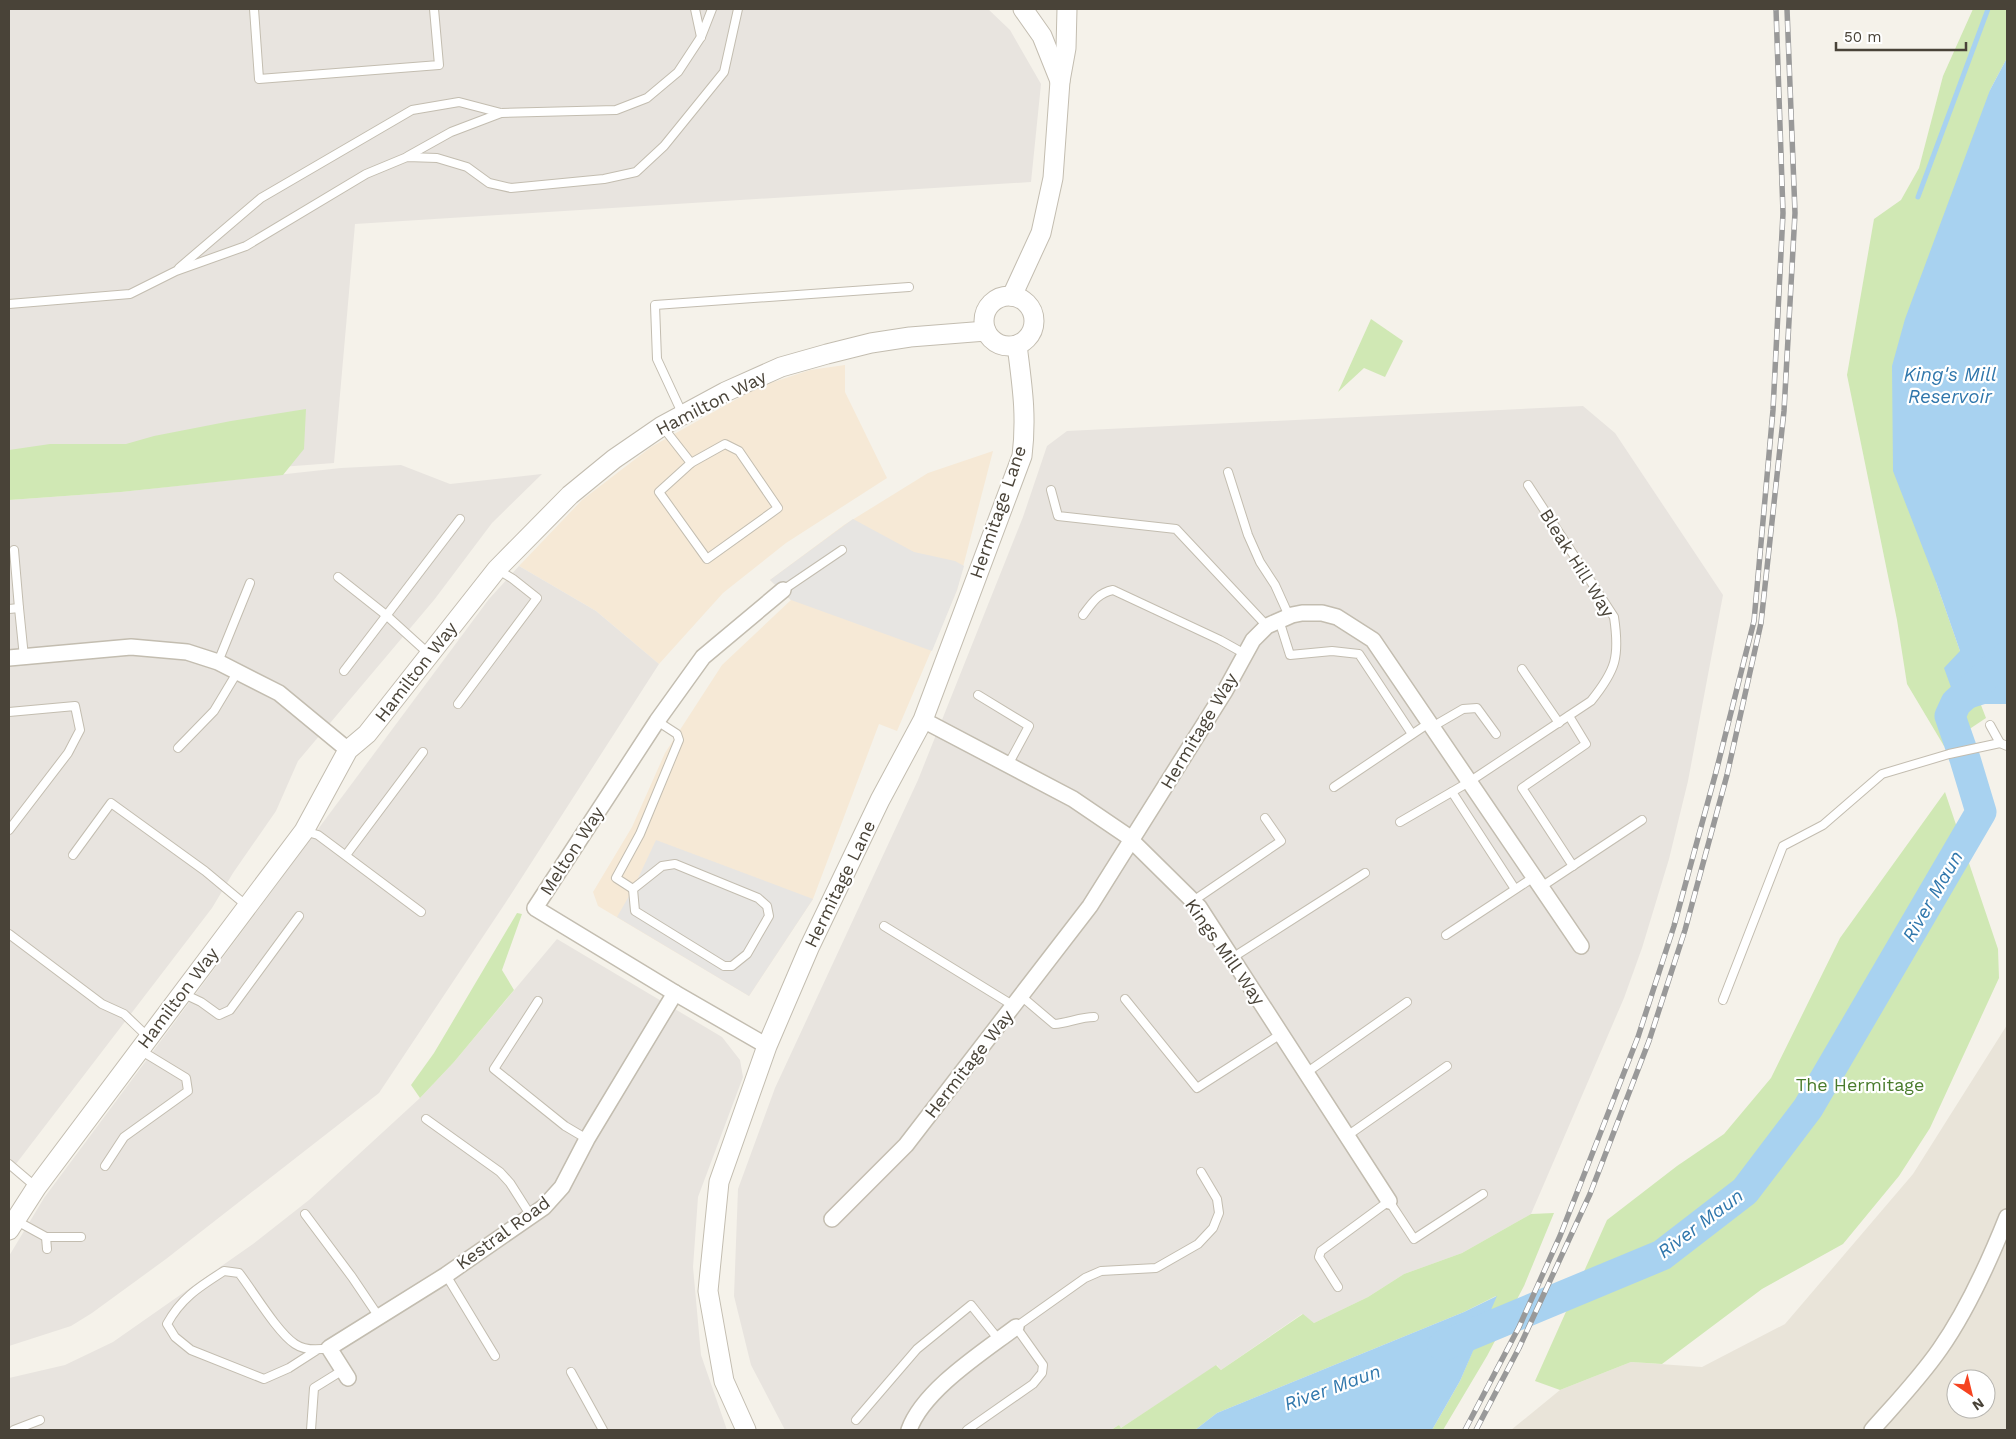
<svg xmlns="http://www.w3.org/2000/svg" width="2016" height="1439" font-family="'Work Sans',sans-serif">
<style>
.residential{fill:#e9e4d9;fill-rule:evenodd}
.commercial{fill:#f6e9d6}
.industrial{fill:#e8e4df}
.green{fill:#d0e8b4}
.parking{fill:#e7e5e2}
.water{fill:#a8d2f0}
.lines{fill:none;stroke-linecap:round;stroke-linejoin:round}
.stream{stroke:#a8d2f0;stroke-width:5}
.river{stroke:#a8d2f0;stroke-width:31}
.service-casing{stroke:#c3bdb0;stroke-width:10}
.minor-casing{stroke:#c3bdb0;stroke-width:18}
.tertiary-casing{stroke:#c3bdb0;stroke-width:21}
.service{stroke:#fff;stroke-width:8}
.minor{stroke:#fff;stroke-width:15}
.tertiary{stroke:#fff;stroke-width:19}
.rail-casing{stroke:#999;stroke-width:5.5}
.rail{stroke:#fff;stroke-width:4;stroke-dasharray:11;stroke-linecap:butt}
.labels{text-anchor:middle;stroke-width:4.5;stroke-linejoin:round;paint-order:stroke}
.street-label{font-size:18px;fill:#494338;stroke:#fff}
.park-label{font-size:18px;fill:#487b2b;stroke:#fff}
.water-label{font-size:19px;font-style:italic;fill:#3077ac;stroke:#fff}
</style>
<rect width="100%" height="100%" fill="#f5f2ea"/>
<!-- residential -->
<path class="residential" d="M 2007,1025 L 2007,1430 L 1511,1430 L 1560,1390 L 1631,1362 L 1702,1367 L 1785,1324 L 1913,1174 ZM 1956,1379 L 1986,1379 L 1986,1409 L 1956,1409 Z"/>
<!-- commercial -->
<g class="commercial">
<path d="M 845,365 L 845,392 L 887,478 L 786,543 L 723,593 L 659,664 L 596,611 L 519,566 L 582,500 L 651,447 L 758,387 L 810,370 Z"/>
<path d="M 993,451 L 957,590 L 897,731 L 879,724 L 813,899 L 749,996 L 598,906 L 593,892 L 632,827 L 665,753 L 722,665 L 791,600 L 770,580 L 844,525 L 928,473 Z"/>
</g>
<!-- industrial -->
<g class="industrial">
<path d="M 9,9 L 988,9 L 1010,30 L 1041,84 L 1031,182 L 355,224 L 334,463 L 9,487 Z"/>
<path d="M 1583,406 L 1615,433 L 1723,595 L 1688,781 L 1669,859 L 1642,948 L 1624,998 L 1531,1214 L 1462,1253 L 1404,1274 L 1368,1297 L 1314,1323 L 1302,1314 L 1221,1370 L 1217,1365 L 1121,1428 L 1119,1425 L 1111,1430 L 785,1430 L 751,1365 L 734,1296 L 738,1189 L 775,1088 L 918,780 L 1023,517 L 1047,446 L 1067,431 Z"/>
<path d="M 401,465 L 450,484 L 542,474 L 492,523 L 434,600 L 298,761 L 276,811 L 233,873 L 212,908 L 9,1173 L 9,500 L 121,492 L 341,468 Z"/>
<path d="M 519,566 L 596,611 L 659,664 L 506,902 L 379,1093 L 166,1259 L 92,1313 L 71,1326 L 9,1346 L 9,1256 L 44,1198 L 489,599 Z"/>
<path d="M 557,939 L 722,1037 L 740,1060 L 743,1077 L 698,1197 L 693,1267 L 701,1355 L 727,1430 L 9,1430 L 9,1378 L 65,1365 L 113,1342 L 253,1244 L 309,1200 L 420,1098 L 454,1062 Z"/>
</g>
<!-- green -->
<g class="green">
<path d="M 1973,9 L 2007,9 L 2007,58 L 1990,90 L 1936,582 L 1960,651 L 1986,718 L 1944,746 L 1907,684 L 1897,620 L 1847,375 L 1874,219 L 1901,200 L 1919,168 L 1943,76 Z"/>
<path d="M 1371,319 L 1403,341 L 1385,377 L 1364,368 L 1338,392 Z"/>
<path d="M 306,409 L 304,449 L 283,475 L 121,492 L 9,500 L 9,450 L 50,444 L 126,444 L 154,436 L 231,421 Z"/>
<path d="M 1945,792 L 1998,949 L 1999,978 L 1930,1128 L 1899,1176 L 1843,1244 L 1762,1289 L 1662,1364 L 1631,1362 L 1560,1390 L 1535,1381 L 1607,1220 L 1677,1166 L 1724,1134 L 1771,1078 L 1840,938 Z"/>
<path d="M 517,913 L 522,914 L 502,970 L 514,990 L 454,1062 L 420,1098 L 411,1085 L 434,1053 Z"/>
<path d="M 1554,1213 L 1524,1286 L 1487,1356 L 1443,1430 L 1432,1430 L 1460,1381 L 1496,1296 L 1464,1312 L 1217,1413 L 1195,1430 L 1111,1430 L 1119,1425 L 1121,1428 L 1216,1365 L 1221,1370 L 1303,1314 L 1314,1323 L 1368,1297 L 1404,1274 L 1462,1253 L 1531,1214 Z"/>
</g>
<!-- parking -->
<g class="parking">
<path d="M 853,519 L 914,552 L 955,561 L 964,566 L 957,590 L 932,651 L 791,600 L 770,580 Z"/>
<path d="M 656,840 L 813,899 L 749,996 L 617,917 L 633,889 Z"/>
</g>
<!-- water -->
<g class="water">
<path d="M 2007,58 L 2007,704 L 1985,704 L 1960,712 L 1944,668 L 1960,651 L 1936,582 L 1893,471 L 1892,366 L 1905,319 L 1990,90 Z"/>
<path d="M 1497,1296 L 1460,1381 L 1432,1430 L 1195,1430 L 1217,1413 L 1464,1312 Z"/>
</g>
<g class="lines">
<!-- stream -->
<path class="stream" d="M 1918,197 L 1988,9"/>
<!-- river -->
<path class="river" d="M 1443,1346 L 1662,1255 L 1745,1191 L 1808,1108 L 1981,812 L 1965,759 L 1950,716 L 1956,703 L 2007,657"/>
<!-- service casing -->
<g class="service-casing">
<g id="service">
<path d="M 254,9 L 259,79 L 439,65 L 434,9"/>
<path d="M 695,9 L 701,37"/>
<path d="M 408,156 L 451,132 L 501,113"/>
<path d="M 179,268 L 261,198 L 412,110 L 459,102 L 501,113 L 616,110 L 647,98 L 678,72 L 701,37 L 712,9"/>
<path d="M 9,304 L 130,294 L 176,271 L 246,246 L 366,174 L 407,157 L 437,158 L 467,167 L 489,183 L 511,188 L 604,179 L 636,172 L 664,146 L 724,72 L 738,9"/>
<path d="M 683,415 L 657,359 L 655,305 L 909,287"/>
<path d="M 662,426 L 691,463"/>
<path d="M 725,444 L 739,451 L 778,508 L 707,559 L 659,492 L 691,463 Z"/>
<path d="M 1228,472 L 1248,535 L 1260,562 L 1275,585 L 1289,616"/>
<path d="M 1051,490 L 1058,516 L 1176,529 L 1267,626"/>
<path d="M 14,550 L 19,608"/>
<path d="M 338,577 L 386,615 L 429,654"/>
<path d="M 783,590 L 842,550"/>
<path d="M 9,609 L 19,608 L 24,657"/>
<path d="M 1083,615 C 1092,603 1098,593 1113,590 L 1220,640 L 1245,654"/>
<path d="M 1279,620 L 1290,655 L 1332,651 L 1359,654 L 1412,734"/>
<path d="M 218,662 L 250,583"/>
<path d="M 1522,669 L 1559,723"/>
<path d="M 344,671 L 460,519"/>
<path d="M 978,695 L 1029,726 L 1008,765"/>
<path d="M 458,704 L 537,598 L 513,579 L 497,569"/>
<path d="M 9,712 L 75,706 L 80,730 L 68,753 L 9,830"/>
<path d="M 1569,716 L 1586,744 L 1522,788 L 1573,866"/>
<path d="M 1990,725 L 2000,743 L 2007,746"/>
<path d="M 1432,727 L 1463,709 L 1477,708 L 1496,734"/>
<path d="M 178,748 L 214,711 L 238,671"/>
<path d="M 1334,787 L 1429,723"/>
<path d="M 1452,792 L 1515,889"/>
<path d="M 1400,822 L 1469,782 L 1591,701 C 1616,670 1620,657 1614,617 L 1528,485"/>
<path d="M 304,831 L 318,835 L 421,912"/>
<path d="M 73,855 L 111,803 L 205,871 L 247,906"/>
<path d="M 346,855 L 423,752"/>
<path d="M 675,864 L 758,898 L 767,906 L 769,916 L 747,954 L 732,966 L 724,966 L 635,911 L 633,889 L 662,866 Z"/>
<path d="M 1541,887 L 1642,820"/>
<path d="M 633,889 L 616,878 L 640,834 L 679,740 L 677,734 L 657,721"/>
<path d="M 1193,901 L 1281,841 L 1265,818"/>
<path d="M 884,926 L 1014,1006"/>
<path d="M 9,934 L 102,1004 L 124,1014 L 149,1038"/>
<path d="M 1446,935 L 1534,877"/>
<path d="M 1232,958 L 1365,873"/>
<path d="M 184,994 L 201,1002 L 219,1015 L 230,1010 L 299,916"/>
<path d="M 1021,996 L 1054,1024 C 1068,1023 1080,1017 1094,1017"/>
<path d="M 1125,999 L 1197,1088 L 1281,1034"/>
<path d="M 1723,1000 L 1783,846 L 1823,825 L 1882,774 L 1949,754 L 2000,743"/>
<path d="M 538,1001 L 494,1069 L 565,1126 L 587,1139"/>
<path d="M 1306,1073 L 1407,1002"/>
<path d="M 426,1119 L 500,1172 L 510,1183 L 531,1216"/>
<path d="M 1347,1136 L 1447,1066"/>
<path d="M 9,1164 L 36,1187"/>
<path d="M 105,1166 L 124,1137 L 188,1091 L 186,1078 L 140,1050"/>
<path d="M 305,1214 L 352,1277 L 379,1317"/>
<path d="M 15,1220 L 46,1237 L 81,1237"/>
<path d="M 46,1237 L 47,1249"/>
<path d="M 446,1275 L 495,1356"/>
<path d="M 1338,1287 L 1319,1257 L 1321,1251 L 1389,1201 L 1414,1239 L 1483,1194"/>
<path d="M 317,1350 L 289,1368 L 264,1379 L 191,1350 L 175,1337 L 167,1324 C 181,1298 199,1287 224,1271 L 239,1273 C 253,1291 277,1332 295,1344 C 304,1350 318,1350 329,1348"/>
<path d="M 571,1372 L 603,1430"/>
<path d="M 856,1420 L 917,1349 L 971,1305 L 999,1340"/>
<path d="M 14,1430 L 40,1420"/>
<path d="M 311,1430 L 314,1388 L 343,1370"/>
<path d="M 967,1430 L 1033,1384 L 1042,1373 L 1043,1365 L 1016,1327 L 1085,1278 L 1101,1271 L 1156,1268 L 1198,1244 L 1213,1228 L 1219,1213 L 1217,1199 L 1201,1172"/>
</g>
</g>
<!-- minor casing -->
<g class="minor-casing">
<g id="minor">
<path d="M 9,658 L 131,647 L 187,652 L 218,662 L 279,693 L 348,750"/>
<path d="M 923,720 L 1073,799 L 1126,835 L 1199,907 L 1389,1201"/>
<path d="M 767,1046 L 675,993 L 535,908 L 657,721 L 703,657 L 783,590"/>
<path d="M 832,1219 L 906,1145 L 1090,906 L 1225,691 L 1253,640 L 1267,626 L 1292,615 L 1302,613 L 1322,613 L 1337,617 L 1373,640 L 1581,946"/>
<path d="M 348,1378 L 329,1348 L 446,1275 L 544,1207 L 562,1187 L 587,1139 L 675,993"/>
<path d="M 909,1430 C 923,1390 983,1352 1016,1327"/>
<path d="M 1872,1430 C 1895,1404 1920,1378 1940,1349 C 1968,1309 1989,1262 2007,1217"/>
</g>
</g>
<!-- tertiary casing -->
<g class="tertiary-casing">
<g id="tertiary">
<path d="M 1023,9 L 1042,36 L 1060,81"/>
<circle cx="1009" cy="321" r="25"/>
<path d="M 1012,296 L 1041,233 L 1053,178 L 1060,81 L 1066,48 L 1067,9"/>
<path d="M 9,1230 L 36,1188 L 304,831 L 348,750 L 367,734 L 497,569 L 570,495 L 614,459 L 662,426 L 725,392 L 781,367 L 827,354 L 871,343 L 910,337 L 986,331"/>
<path d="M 746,1430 L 724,1381 L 708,1291 L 719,1182 L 767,1046 L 809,948 L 880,800 L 923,720 L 1022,456 C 1027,415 1022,385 1017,345"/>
</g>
</g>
<!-- service -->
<use href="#service" class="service"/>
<!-- minor -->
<use href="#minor" class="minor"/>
<!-- tertiary -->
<use href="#tertiary" class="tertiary"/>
<!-- rail casing -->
<g class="rail-casing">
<g id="rail">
<path d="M 1465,1430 L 1519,1327 L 1560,1236 L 1638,1037 L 1674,926 L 1716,772 L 1754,621 L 1773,410 L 1783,213 L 1776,9"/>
<path d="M 1476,1430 L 1519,1348 L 1590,1194 L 1649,1041 L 1685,930 L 1727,775 L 1761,623 L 1784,411 L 1795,213 L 1787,9"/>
</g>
</g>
<!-- rail -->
<use href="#rail" class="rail"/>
</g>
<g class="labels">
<!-- street labels -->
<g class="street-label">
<text transform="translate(711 403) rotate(-27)" y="6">Hamilton Way</text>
<text transform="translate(998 512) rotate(-71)" y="6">Hermitage Lane</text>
<text transform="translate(1577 563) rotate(58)" y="6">Bleak Hill Way</text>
<text transform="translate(416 672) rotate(-52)" y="6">Hamilton Way</text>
<text transform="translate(1199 731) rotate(-59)" y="6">Hermitage Way</text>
<text transform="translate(572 851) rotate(-57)" y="6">Melton Way</text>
<text transform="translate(840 884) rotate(-64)" y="6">Hermitage Lane</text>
<text transform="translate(1225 952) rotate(55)" y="6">Kings Mill Way</text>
<text transform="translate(178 998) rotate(-53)" y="6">Hamilton Way</text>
<text transform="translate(969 1064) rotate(-52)" y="6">Hermitage Way</text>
<text transform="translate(503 1233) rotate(-36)" y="6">Kestral Road</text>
</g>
<!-- park labels -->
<g class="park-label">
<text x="1860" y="1091">The Hermitage</text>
</g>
<!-- water labels -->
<g class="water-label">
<text x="1950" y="381">King's Mill<tspan x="1950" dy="22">Reservoir</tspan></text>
<text transform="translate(1932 896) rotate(-60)" y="7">River Maun</text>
<text transform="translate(1700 1223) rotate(-37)" y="7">River Maun</text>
<text transform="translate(1332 1387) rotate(-20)" y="7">River Maun</text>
</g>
</g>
<!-- border -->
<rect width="2016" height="1439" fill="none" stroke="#494338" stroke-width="20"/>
<!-- north arrow -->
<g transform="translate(1971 1394) rotate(145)"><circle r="24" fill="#ffffff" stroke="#b6b4af"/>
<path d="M0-4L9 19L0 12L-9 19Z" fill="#f64320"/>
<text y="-8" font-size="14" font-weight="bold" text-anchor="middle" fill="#494338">N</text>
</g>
<!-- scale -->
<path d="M1836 42v8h130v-8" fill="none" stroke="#494338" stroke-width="2.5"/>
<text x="1844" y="42" font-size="15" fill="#494338" stroke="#ffffff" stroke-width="4" paint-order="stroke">50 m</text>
</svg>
